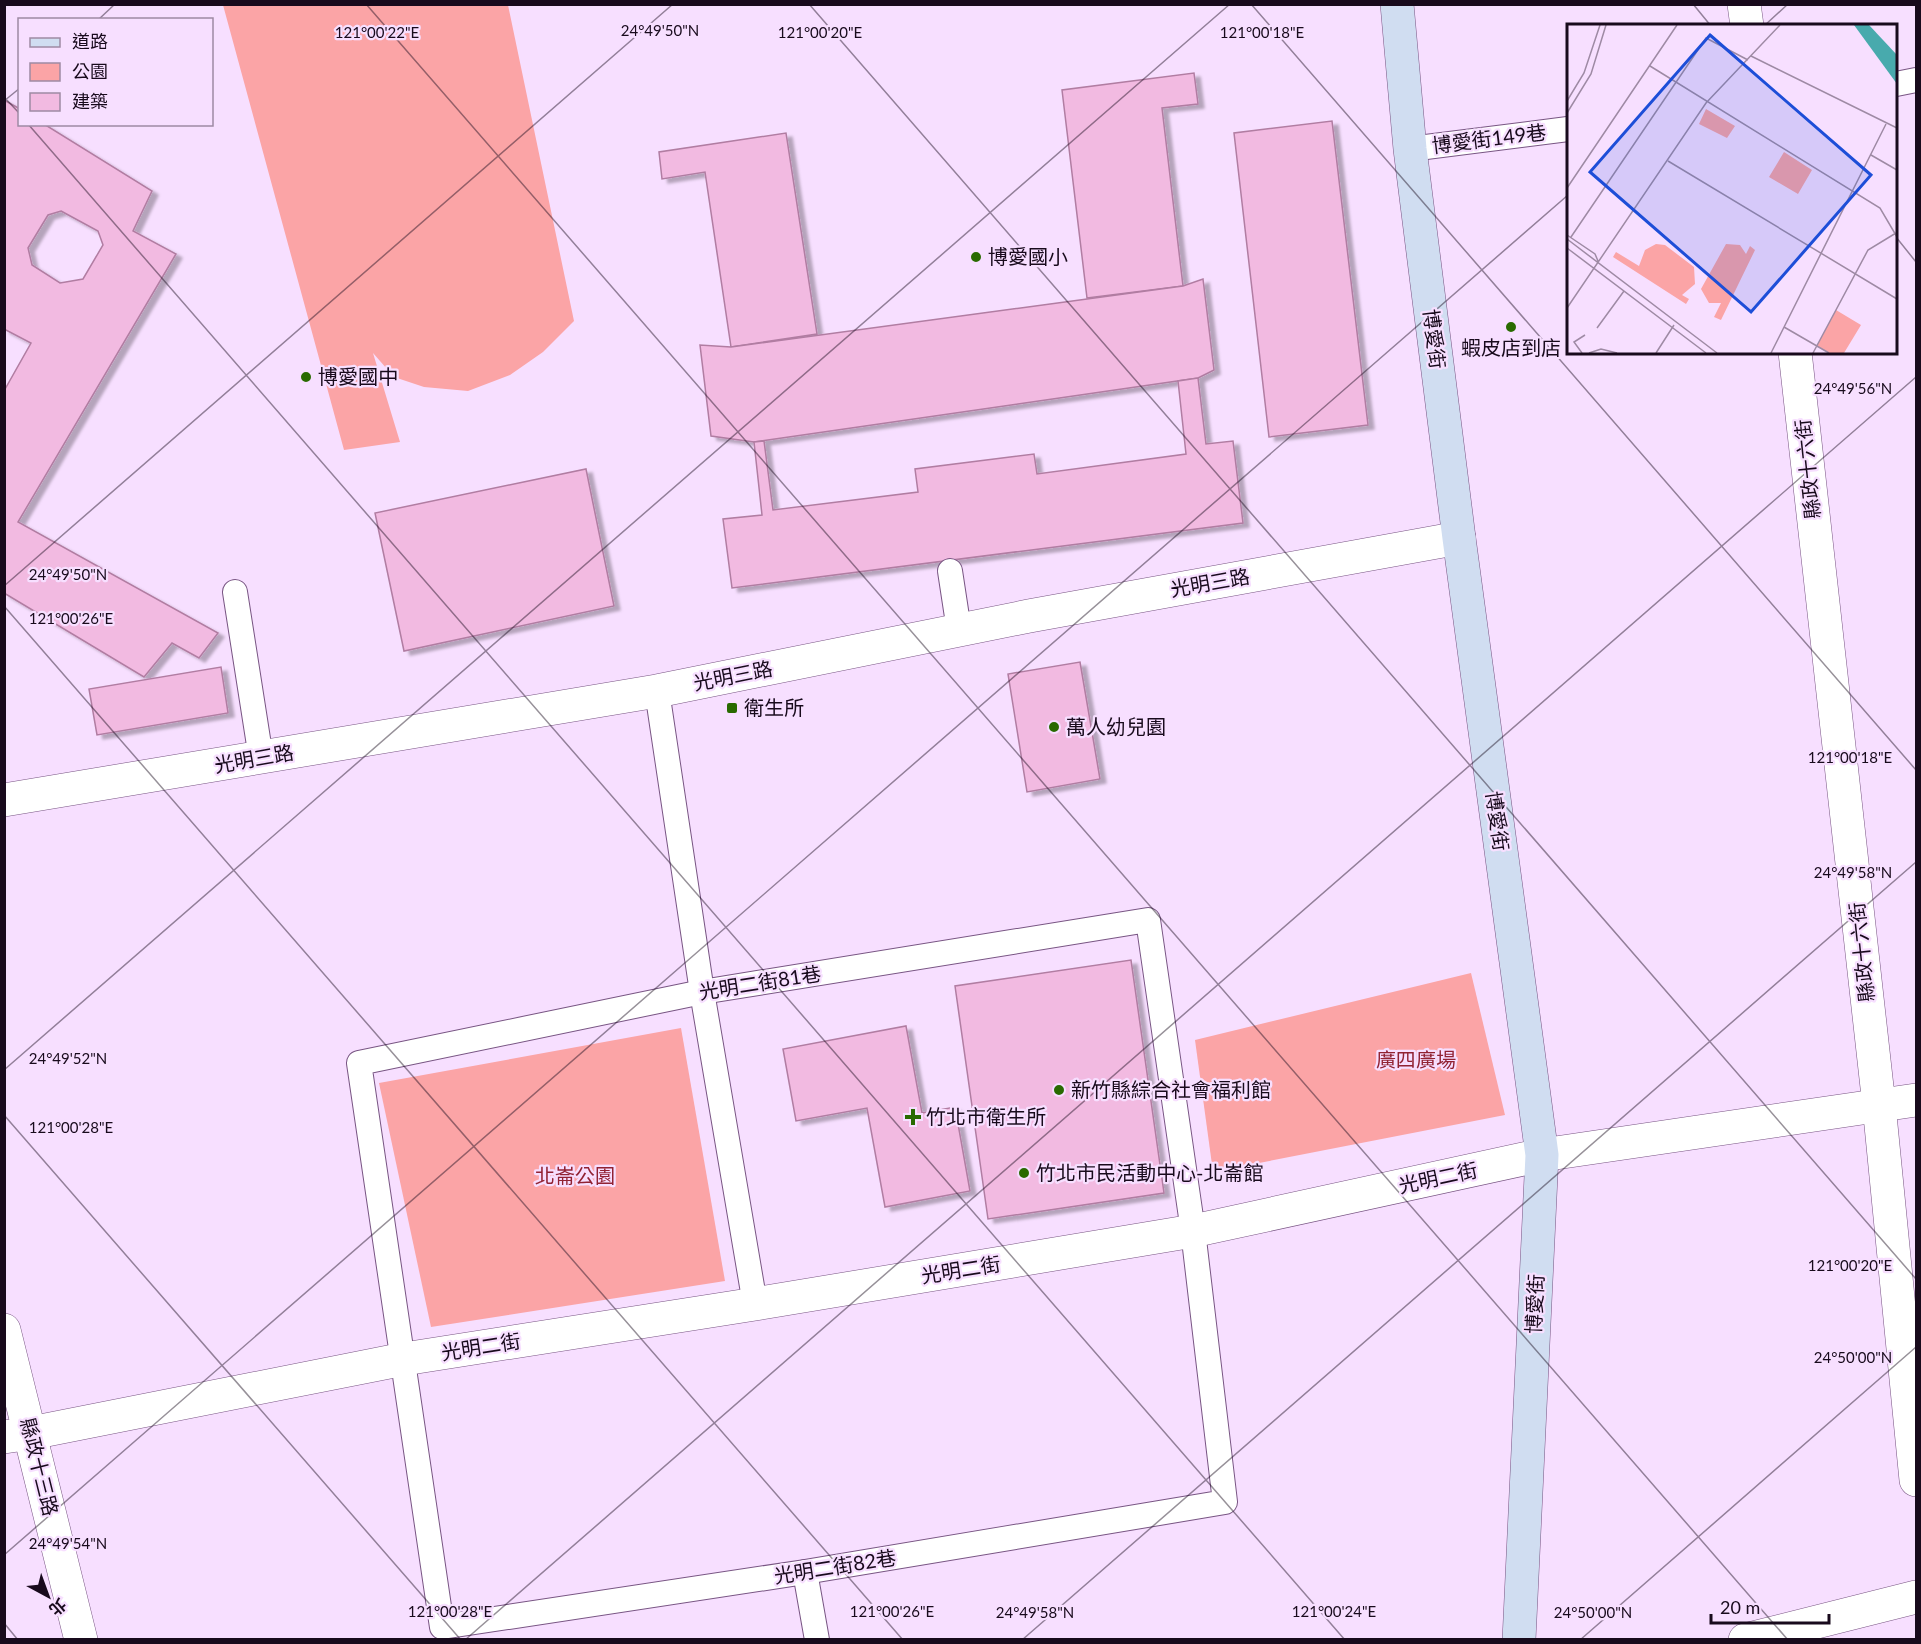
<svg xmlns="http://www.w3.org/2000/svg" width="1921" height="1644" font-family="Lato,'Noto Sans TC',sans-serif">
<style>
.green{fill:#fba4a6}
.building{fill:#f2bae1;stroke:#b17da2;stroke-width:1.5;fill-rule:evenodd;filter:url(#shadow)}
.lines{fill:none;stroke-linecap:round;stroke-linejoin:round}
.lane-casing{stroke:#785583;stroke-width:26}
.street-casing{stroke:#785583;stroke-width:34}
.secondary-casing{stroke:#785583;stroke-width:34}
.lane{stroke:#fff;stroke-width:24}
.street{stroke:#fff;stroke-width:33}
.secondary{stroke:#d0ddf1;stroke-width:33}
.ticks{fill:none;stroke:#180a1c;stroke-width:1.5;stroke-opacity:0.45}
.poi-dot{fill:#296a00;stroke:#f7dfff;stroke-width:2}
.labels{text-anchor:middle;stroke-width:4.5;stroke-linejoin:round;paint-order:stroke}
.street-label{font-size:20px;fill:#180a1c;stroke:#f7dfff}
.poi-label{font-size:20px;fill:#180a1c;stroke:#f7dfff;text-anchor:start}
.park-label{font-size:20px;fill:#912233;stroke:#f7dfff}
.inset-road{fill:none;stroke:#9e8aa4;stroke-width:1.5}
.view{fill:#1d4ed8;fill-opacity:0.15;stroke:#1d4ed8;stroke-width:3}
.inset-edge{fill:none;stroke:#180a1c;stroke-width:3}
.ticks-label{font-size:15px;text-anchor:middle;fill:#180a1c;stroke:#f7dfff;stroke-width:4.5;stroke-linejoin:round;paint-order:stroke}
</style>
<defs>
<filter id="shadow"><feDropShadow dx="6" dy="4" stdDeviation="1.5" flood-color="#0004"/></filter>
</defs>
<rect width="100%" height="100%" fill="#f7dfff"/>
<!-- green -->
<g class="green">
<path d="M 223,5 L 508,5 L 574,321 L 543,352 L 510,375 L 468,391 L 424,387 L 394,377 L 373,353 L 400,442 L 344,450 Z"/>
<path d="M 1471,973 L 1505,1115 L 1213,1172 L 1195,1040 Z"/>
<path d="M 681,1028 L 725,1281 L 431,1327 L 379,1083 Z"/>
</g>
<!-- building -->
<g class="building">
<path d="M 1194,73 L 1198,104 L 1162,108 L 1183,286 L 1087,298 L 1062,90 Z"/>
<path d="M 4,100 L 20,109 L 20,124 L 44,124 L 152,191 L 133,231 L 176,254 L 18,522 L 218,633 L 199,658 L 172,643 L 144,677 L 4,593 L 4,391 L 31,343 L 4,329 ZM 61,211 L 98,231 L 103,245 L 83,279 L 60,283 L 32,265 L 28,248 L 48,215 Z"/>
<path d="M 1332,121 L 1368,425 L 1269,437 L 1234,133 Z"/>
<path d="M 786,133 L 817,334 L 731,347 L 705,172 L 662,179 L 659,152 Z"/>
<path d="M 1203,279 L 1214,370 L 1198,378 L 754,442 L 711,436 L 700,345 L 731,347 L 1183,286 Z"/>
<path d="M 1198,378 L 1206,444 L 1233,441 L 1243,523 L 732,588 L 723,519 L 762,515 L 754,442 L 764,441 L 773,510 L 918,492 L 915,469 L 1034,454 L 1037,474 L 1186,454 L 1178,381 Z"/>
<path d="M 586,469 L 614,606 L 404,651 L 375,513 Z"/>
<path d="M 1080,662 L 1100,779 L 1027,792 L 1008,674 Z"/>
<path d="M 221,667 L 228,713 L 97,735 L 89,689 Z"/>
<path d="M 1131,960 L 1164,1193 L 988,1219 L 955,986 Z"/>
<path d="M 906,1026 L 922,1113 L 955,1107 L 970,1191 L 885,1207 L 867,1108 L 796,1121 L 783,1049 Z"/>
</g>
<g class="lines">
<!-- lane casing -->
<g class="lane-casing">
<g id="lane">
<path d="M 1896,84 L 1916,80"/>
<path d="M 1410,149 L 1568,129"/>
<path d="M 950,571 L 959,630"/>
<path d="M 235,592 L 261,758"/>
<path d="M 657,691 L 702,992 L 755,1304"/>
<path d="M 1148,920 L 1193,1231 L 1225,1502 L 805,1572 L 442,1627 L 359,1063 L 702,992 Z"/>
<path d="M 805,1572 L 817,1640"/>
</g>
</g>
<!-- street casing -->
<g class="street-casing">
<g id="street">
<path d="M 1744,4 L 1747,26"/>
<path d="M 1795,352 L 1879,1105 L 1916,1480"/>
<path d="M 4,800 L 657,691 L 1029,616 L 1459,538"/>
<path d="M 4,1330 L 81,1640"/>
<path d="M 4,1437 L 31,1433 L 404,1359 L 755,1304 L 1193,1231 L 1542,1155 L 1916,1100"/>
<path d="M 1745,1640 L 1916,1597"/>
</g>
</g>
<!-- secondary casing -->
<g class="secondary-casing">
<path id="secondary" d="M 1397,4 L 1410,149 L 1459,538 L 1542,1155 L 1519,1640"/>
</g>
<!-- lane -->
<use href="#lane" class="lane"/>
<!-- street -->
<use href="#street" class="street"/>
<!-- secondary -->
<use href="#secondary" class="secondary"/>
</g>
<!-- ticks -->
<path class="ticks" d="M 366,4 L 1788,1640M 809,4 L 1916,1279M 1251,4 L 1916,770M 1693,4 L 1711,26M 98,20 L 115,4M 1764,26 L 1788,4M 4,97 L 20,114M 4,101 L 20,88M 28,124 L 1345,1640M 1896,237 L 1916,262M 4,586 L 673,4M 4,606 L 903,1640M 4,1070 L 1230,4M 4,1115 L 461,1640M 4,1555 L 1568,195M 4,1623 L 18,1640M 465,1640 L 1916,377M 1022,1640 L 1916,862M 1580,1640 L 1916,1347"/>
<!-- markers -->
<g class="poi-dot">
<circle cx="976" cy="257" r="6"/>
<circle cx="1511" cy="327" r="6"/>
<circle cx="306" cy="377" r="6"/>
<rect x="726" y="702" width="12" height="12" rx="3"/>
<circle cx="1054" cy="727" r="6"/>
<circle cx="1059" cy="1090" r="6"/>
<path d="M910 1108h6v6h6v6h-6v6h-6v-6h-6v-6h6z"/>
<circle cx="1024" cy="1173" r="6"/>
</g>
<g class="labels">
<!-- street labels -->
<g class="street-label">
<text transform="translate(1489 139) rotate(-7)" y="7">博愛街149巷</text>
<text transform="translate(1434 339) rotate(83)" y="7">博愛街</text>
<text transform="translate(1808 469) rotate(-96)" y="7">縣政十六街</text>
<text transform="translate(1210 583) rotate(-10)" y="7">光明三路</text>
<text transform="translate(733 676) rotate(-11)" y="7">光明三路</text>
<text transform="translate(254 759) rotate(-10)" y="7">光明三路</text>
<text transform="translate(1497 821) rotate(82)" y="7">博愛街</text>
<text transform="translate(1862 952) rotate(-96)" y="7">縣政十六街</text>
<text transform="translate(760 983) rotate(-9)" y="7">光明二街81巷</text>
<text transform="translate(1438 1178) rotate(-12)" y="7">光明二街</text>
<text transform="translate(961 1270) rotate(-9)" y="7">光明二街</text>
<text transform="translate(1535 1304) rotate(-87)" y="7">博愛街</text>
<text transform="translate(481 1347) rotate(-9)" y="7">光明二街</text>
<text transform="translate(39 1467) rotate(76)" y="7">縣政十三路</text>
<text transform="translate(835 1567) rotate(-9)" y="7">光明二街82巷</text>
</g>
<!-- poi labels -->
<g class="poi-label">
<text x="988" y="264">博愛國小</text>
<text x="1511" y="355" text-anchor="middle">蝦皮店到店</text>
<text x="318" y="384">博愛國中</text>
<text x="744" y="715">衛生所</text>
<text x="1066" y="734">萬人幼兒園</text>
<text x="1071" y="1097">新竹縣綜合社會福利館</text>
<text x="926" y="1124">竹北市衛生所</text>
<text x="1036" y="1180">竹北市民活動中心-北崙館</text>
</g>
<!-- park labels -->
<g class="park-label">
<text x="1416" y="1067">廣四廣場</text>
<text x="575" y="1183">北崙公園</text>
</g>
</g>
<!-- overview -->
<g transform="translate(1567 24)">
<rect width="330" height="330" fill="#f7dfff"/>
<path d="M 139,85 L 168,102 L 160,114 L 132,100 ZM 217,128 L 245,146 L 231,170 L 202,153 ZM 89,220 L 98,221 L 127,243 L 128,260 L 115,271 L 122,275 L 119,280 L 46,233 L 49,228 L 72,242 L 78,226 ZM 159,220 L 173,221 L 179,230 L 183,222 L 188,226 L 154,296 L 147,293 L 154,279 L 142,279 L 134,265 ZM 269,286 L 294,301 L 277,329 L 262,329 L 250,322 Z" fill="#fba4a6"/>
<path d="M 287,1 L 302,1 L 330,31 L 330,60 Z" fill="#48aaad"/>
<path class="inset-road" d="M 184,32 L 330,104M 83,42 L 313,184 L 330,213M 0,77 L 17,49 L 33,1M 0,89 L 24,50 L 39,1M 304,131 L 330,146M 101,137 L 330,275M 0,164 L 110,1M 0,211 L 28,230 L 31,237M 4,213 L 139,14 L 181,36M 0,215 L 150,329M 0,224 L 139,329M 0,284 L 139,79 L 213,1M 217,303 L 262,329M 30,304 L 57,267M 15,329 L 7,318 L 18,311M 22,329 L 34,325 L 50,329M 89,329 L 107,301M 204,329 L 319,100M 246,329 L 301,226 L 329,209"/>
<path class="view" d="M 143,11 L 304,151 L 184,288 L 23,148 Z"/>
<rect width="330" height="330" class="inset-edge"/>
</g>
<g class="ticks-label">
<text x="660" y="36">24°49'50"N</text>
<text x="377" y="38">121°00'22"E</text>
<text x="820" y="38">121°00'20"E</text>
<text x="1262" y="38">121°00'18"E</text>
<text x="1853" y="394">24°49'56"N</text>
<text x="68" y="580">24°49'50"N</text>
<text x="71" y="624">121°00'26"E</text>
<text x="1850" y="763">121°00'18"E</text>
<text x="1853" y="878">24°49'58"N</text>
<text x="68" y="1064">24°49'52"N</text>
<text x="71" y="1133">121°00'28"E</text>
<text x="1850" y="1271">121°00'20"E</text>
<text x="1853" y="1363">24°50'00"N</text>
<text x="68" y="1549">24°49'54"N</text>
<text x="450" y="1617">121°00'28"E</text>
<text x="892" y="1617">121°00'26"E</text>
<text x="1334" y="1617">121°00'24"E</text>
<text x="1035" y="1618">24°49'58"N</text>
<text x="1593" y="1618">24°50'00"N</text>
</g>
<!-- border -->
<rect width="1921" height="1644" fill="none" stroke="#180a1c" stroke-width="12"/>
<!-- legend -->
<rect x="18" y="18" width="195" height="108" fill="#f7dfff" stroke="#9e8aa4" stroke-width="1.5"/>
<rect x="30" y="38" width="30" height="9" fill="#d0ddf1" stroke="#9e8aa4" stroke-width="1.5"/>
<text x="72" y="48" font-size="18" fill="#180a1c">道路</text>
<rect x="30" y="63" width="30" height="18" fill="#fba4a6" stroke="#9e8aa4" stroke-width="1.5"/>
<text x="72" y="78" font-size="18" fill="#180a1c">公園</text>
<rect x="30" y="93" width="30" height="18" fill="#f2bae1" stroke="#9e8aa4" stroke-width="1.5"/>
<text x="72" y="108" font-size="18" fill="#180a1c">建築</text>
<!-- north arrow -->
<g transform="translate(48 1596) rotate(139)" stroke="#f7dfff" stroke-width="4.5" paint-order="stroke">
<path d="M0-4.5L10 22L0 15L-10 22Z" fill="#180a1c"/>
<text y="-9" font-size="16" font-weight="bold" text-anchor="middle" fill="#180a1c">北</text>
</g>
<!-- scale -->
<path d="M1711 1614v9h118v-9" fill="none" stroke="#180a1c" stroke-width="3"/>
<text x="1720" y="1614" font-size="18" fill="#180a1c" stroke="#f7dfff" stroke-width="4.5" paint-order="stroke">20 m</text>
</svg>
